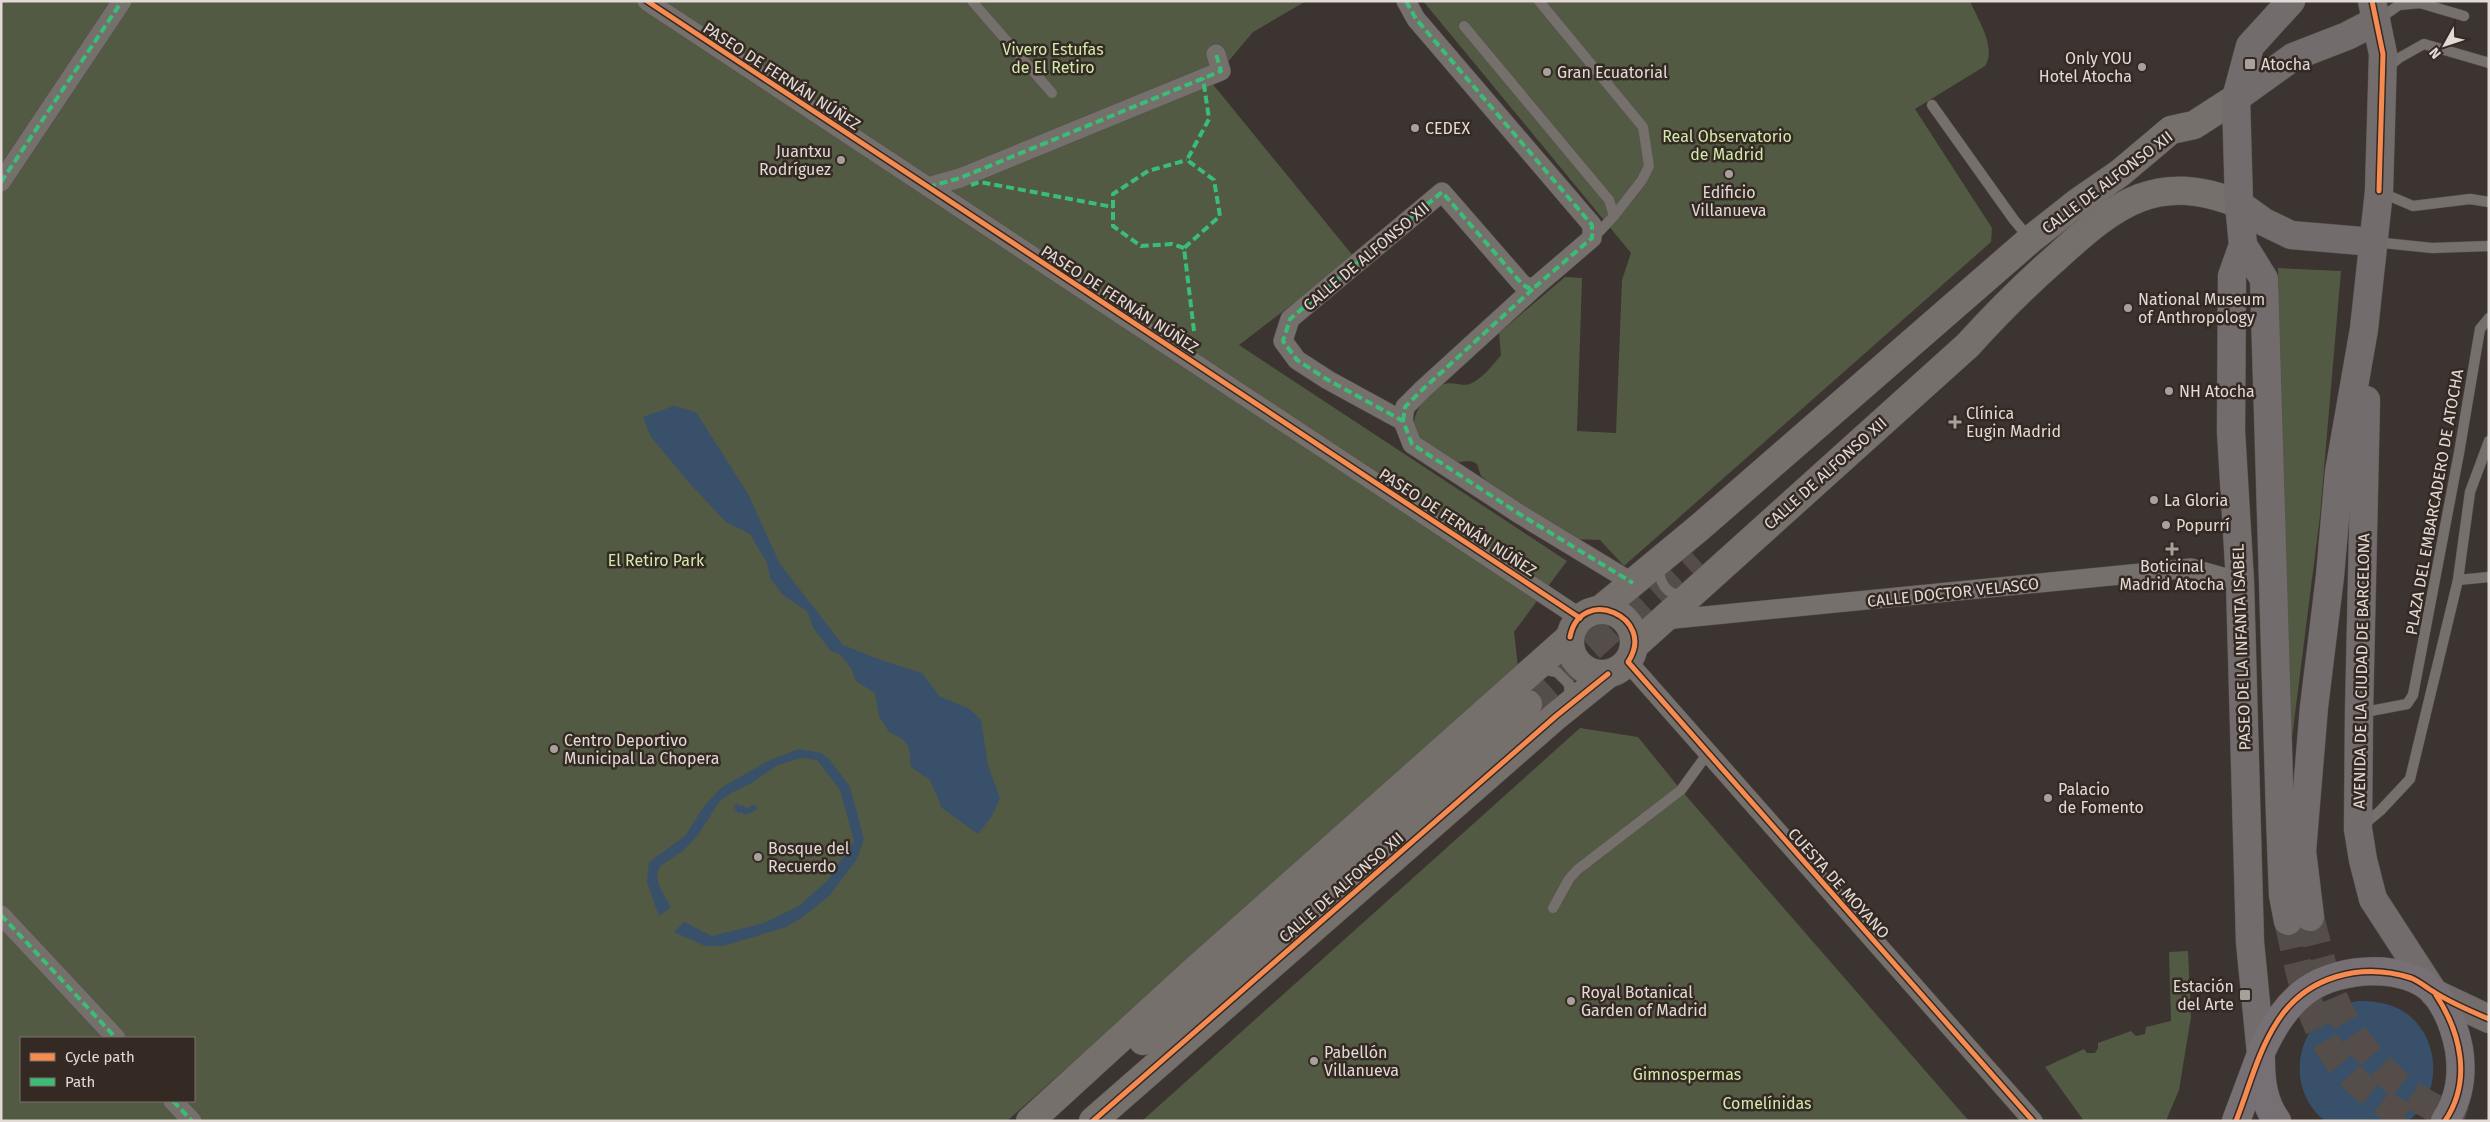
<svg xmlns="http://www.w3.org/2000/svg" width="2490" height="1122" font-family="'Fira Sans',sans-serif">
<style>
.green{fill:#525a43;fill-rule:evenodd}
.water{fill:#385069}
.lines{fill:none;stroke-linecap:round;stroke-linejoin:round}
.stream{stroke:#385069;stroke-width:5.5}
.secondary-tunnel{stroke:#544d49;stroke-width:28;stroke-dasharray:28 14;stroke-linecap:butt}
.primary-tunnel{stroke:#544d49;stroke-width:28;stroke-dasharray:28 14;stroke-linecap:butt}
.lane-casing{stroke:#58524e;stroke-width:11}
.street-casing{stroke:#58524e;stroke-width:20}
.secondary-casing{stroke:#58524e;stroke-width:29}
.primary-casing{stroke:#58524e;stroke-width:29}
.highway-casing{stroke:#58524e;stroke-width:29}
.lane{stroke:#76706c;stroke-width:10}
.street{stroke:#76706c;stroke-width:19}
.secondary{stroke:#76706c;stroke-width:28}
.primary{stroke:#726c6c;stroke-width:28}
.highway{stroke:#767074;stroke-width:28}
.quiet{stroke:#3abd76;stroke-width:4;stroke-dasharray:8 4;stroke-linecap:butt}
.cycleway-casing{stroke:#352923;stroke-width:8}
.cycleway{stroke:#f68b52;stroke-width:5}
.poi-dot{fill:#a8a09b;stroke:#352923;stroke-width:2}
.labels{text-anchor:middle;stroke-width:5;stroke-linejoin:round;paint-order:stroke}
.park-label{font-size:16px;fill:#d2ebab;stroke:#352923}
.poi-label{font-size:16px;fill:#e2dad5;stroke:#352923;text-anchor:start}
.street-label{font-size:16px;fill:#e2dad5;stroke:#352923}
</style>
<rect width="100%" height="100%" fill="#3b3430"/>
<!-- green -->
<g class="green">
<path d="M 1,1 L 1306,1 L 1253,32 L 1211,82 L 1354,257 L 1239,345 L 1567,561 L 1514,632 L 1518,667 L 1007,1121 L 1,1121 ZM 21,1038 L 194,1038 L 194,1101 L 21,1101 Z"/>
<path d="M 1423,1 L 1970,1 C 1978,20 1997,48 1985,66 L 1915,109 L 1992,228 L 1991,242 L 1624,566 L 1600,540 L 1572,539 L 1484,484 L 1486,480 L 1481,476 L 1477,464 C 1469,459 1467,462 1459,462 C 1446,462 1432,450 1422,442 C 1401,426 1425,391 1444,384 C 1452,381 1463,387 1470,384 C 1483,378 1492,366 1501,355 L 1499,333 L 1565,277 L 1582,278 L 1577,431 L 1616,433 L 1622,280 L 1631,253 Z"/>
<path d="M 2278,268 L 2341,271 L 2320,516 L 2288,769 Z"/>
<path d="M 1580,728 L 1638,737 L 1681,790 L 1969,1121 L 1142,1121 Z"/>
<path d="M 2188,951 L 2191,1017 L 2179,1090 L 2166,1121 L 2084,1121 L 2045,1067 L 2084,1049 L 2087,1053 L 2095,1053 L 2098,1048 L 2098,1043 L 2131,1031 L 2136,1036 L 2145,1034 L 2146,1027 L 2171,1021 L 2169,952 Z"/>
</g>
<!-- water -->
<g class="water">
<path d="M 674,406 L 696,412 L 748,494 L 780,564 L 843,645 L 881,660 L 922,673 L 939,696 L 970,709 L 981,720 L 988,766 L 1000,798 L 992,816 L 978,834 L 942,808 L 930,780 L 911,767 L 909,748 L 904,740 L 889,732 L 879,716 L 875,693 L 856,681 L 852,670 L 841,655 L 831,651 L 814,629 L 807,611 L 783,595 L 770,578 L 767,563 L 750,534 L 726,522 L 692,486 L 651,437 L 643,417 Z"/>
<path d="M 799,749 L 821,753 L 830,760 L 850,787 L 864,839 L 857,859 L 829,896 L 803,917 L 786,927 L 723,946 L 705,946 L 674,932 L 684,922 L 712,936 L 764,923 L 799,906 L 828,880 L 854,841 L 840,790 L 817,760 L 801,758 L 778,765 L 750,784 L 731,793 L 719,802 L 698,835 L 683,851 L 660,866 L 657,874 L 659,886 L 671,907 L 659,916 L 647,882 L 649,862 L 685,836 L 705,805 L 721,788 L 768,761 Z"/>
<path d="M 2358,1001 C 2375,1001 2391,1003 2406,1013 C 2441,1038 2443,1095 2408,1121 L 2325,1121 C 2290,1094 2292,1040 2326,1014 C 2335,1006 2347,1003 2358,1001 Z"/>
</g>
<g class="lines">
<!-- stream -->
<path class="stream" d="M 737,807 L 739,810 L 742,808 L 745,812 L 754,808"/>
<!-- secondary-tunnel -->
<path class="secondary-tunnel" d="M 1528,704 L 1694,555"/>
<!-- primary-tunnel -->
<g class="primary-tunnel">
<path d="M 2310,917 C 2317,942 2322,968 2331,991 C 2354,1051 2404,1100 2464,1121"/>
<path d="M 2288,921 C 2299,970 2309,1026 2342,1066 C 2361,1089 2386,1106 2411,1121"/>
</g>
<!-- lane casing -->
<g class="lane-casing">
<g id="lane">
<path d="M 972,1 L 1052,93"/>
<path d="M 1539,1 L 1643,127 L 1649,166 L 1642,180 L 1614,216"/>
<path d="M 2379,19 L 2399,5 L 2420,3 L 2464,16"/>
<path d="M 1464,26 L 1609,200 L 1614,216 L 1593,238"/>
<path d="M 2387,68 L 2399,58 L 2424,44 L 2489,63"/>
<path d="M 1932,105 L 2014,220 L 2030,239"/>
<path d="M 2380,192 L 2413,206 L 2470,199 L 2489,202"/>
<path d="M 2374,242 L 2432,248 L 2489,246"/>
<path d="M 1660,564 C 1657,580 1666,596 1683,595"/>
<path d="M 2458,580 L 2489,577"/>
<path d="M 1540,669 L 1557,672 L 1569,684 L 1570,700"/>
<path d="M 2360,713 L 2407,704 L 2413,695 L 2459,453 L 2480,329 L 2489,318"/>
<path d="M 2363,825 L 2380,811 L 2410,779 L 2458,580 L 2470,492 L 2489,441"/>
<path d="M 1553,908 L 1569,879 L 1577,870 L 1681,790 L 1708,753"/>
</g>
</g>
<!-- street casing -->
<g class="street-casing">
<g id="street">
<path d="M 647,1 L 1580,618"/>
<path d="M 1406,1 L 1416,19 L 1592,225 L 1592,238 L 1536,286 L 1528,288 L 1522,284 L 1442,192 L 1290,319 L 1283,341 L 1297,360 L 1328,380 L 1403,421 L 1412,444 L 1521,515 L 1633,583"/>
<path d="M 1,182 L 122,1"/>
<path d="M 928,187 L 960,178 L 1221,71 L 1216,54"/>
<path d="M 1403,421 L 1405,407 L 1422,390 L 1536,286"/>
<path d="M 1664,620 L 2191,568 L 2240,582"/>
<path d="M 1628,662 L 2033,1121"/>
<path d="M 1,915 L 116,1038"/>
<path d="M 173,1101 L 192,1121"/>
</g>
</g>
<!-- secondary casing -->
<g class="secondary-casing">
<g id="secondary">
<path d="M 1601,609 L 1700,527 L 2031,239 L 2078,202 L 2120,173 L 2171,130 L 2194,125 L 2236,98"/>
<circle cx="1602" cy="642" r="32"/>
<path d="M 1635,645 L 1968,345 C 1996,314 2025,285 2057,257 C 2116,203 2158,171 2239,204"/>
<path d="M 1143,1041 L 1251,953 L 1528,704"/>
<path d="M 1030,1121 L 1195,970 L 1570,637"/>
<path d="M 1093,1121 L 1556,716 L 1608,674"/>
</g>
</g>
<!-- primary casing -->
<g class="primary-casing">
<g id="primary">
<path d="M 2236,98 L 2293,57 L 2347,36 L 2376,21"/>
<path d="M 2239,204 L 2264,222 L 2291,235 L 2373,242"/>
<path d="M 2243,245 L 2264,279 L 2280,815 L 2283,895 L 2288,921"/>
<path d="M 2366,400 L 2359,713 L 2358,829 L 2363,860 L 2373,899 L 2434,993 L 2489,1019"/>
<path d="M 2310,917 L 2302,851 L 2314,707 L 2330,576 L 2339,472 L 2364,329 L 2379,191 L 2383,54 L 2372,1"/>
<path d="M 2261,1054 L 2250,942 L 2240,582 L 2231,431 L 2232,276 L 2243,245 L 2239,204 L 2236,98 L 2250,46 L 2291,1"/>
</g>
</g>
<!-- highway casing -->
<g class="highway-casing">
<g id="highway">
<path d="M 2262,1050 C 2273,1027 2286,1005 2307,990 C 2339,967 2407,962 2435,993 C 2448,1009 2455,1029 2459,1049 C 2463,1075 2460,1098 2445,1121"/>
<path d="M 2261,1061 C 2261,1083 2264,1103 2277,1121"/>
<path d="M 2236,1121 L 2261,1054"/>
</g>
</g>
<!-- lane -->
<use href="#lane" class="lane"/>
<!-- street -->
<use href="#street" class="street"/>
<!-- secondary -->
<use href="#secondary" class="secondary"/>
<!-- primary -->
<use href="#primary" class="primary"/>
<!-- highway -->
<use href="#highway" class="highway"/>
<!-- quiet -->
<g class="quiet">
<path d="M 1406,1 L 1416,19 L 1592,225 L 1592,238 L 1536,286 L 1528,288 L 1522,284 L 1442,192 L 1290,319 L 1283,341 L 1297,360 L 1328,380 L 1403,421 L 1412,444 L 1521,515 L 1633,583"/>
<path d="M 1,182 L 122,1"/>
<path d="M 971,185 L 980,182 L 1113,207"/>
<path d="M 928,187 L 960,178 L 1221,71 L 1216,54"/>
<path d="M 1184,248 L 1172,244 L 1141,246 L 1113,226 L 1113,194 L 1148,171 L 1187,160"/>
<path d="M 1194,331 L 1184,248 L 1220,216 L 1214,180 L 1187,160 L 1209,119 L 1203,78"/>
<path d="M 1403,421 L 1405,407 L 1422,390 L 1536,286"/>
<path d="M 1,915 L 116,1038"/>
<path d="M 173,1101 L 192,1121"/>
</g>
<!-- cycleway casing -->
<g class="cycleway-casing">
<g id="cycleway">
<path d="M 647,1 L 1580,618"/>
<path d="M 2372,1 L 2383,54 L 2379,191"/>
<path d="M 1570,637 C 1580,584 1658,617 1628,662 L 2033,1121"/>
<path d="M 2436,995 C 2461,1033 2472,1081 2445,1121"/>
<path d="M 1093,1121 L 1556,716 L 1608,674"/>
<path d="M 2236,1121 C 2249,1088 2258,1051 2277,1022 C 2306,976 2361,962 2411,978 C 2419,981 2427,988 2434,992 C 2451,1003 2470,1011 2489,1019"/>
</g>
</g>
<!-- cycleway -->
<use href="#cycleway" class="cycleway"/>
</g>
<!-- markers -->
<g class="poi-dot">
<rect x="2244" y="58" width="12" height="12" rx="2.5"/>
<circle cx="2142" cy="67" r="5"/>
<circle cx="1547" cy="72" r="5"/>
<circle cx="1415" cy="128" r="5"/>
<circle cx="841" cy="160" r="5"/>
<circle cx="1729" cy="174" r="5"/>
<circle cx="2128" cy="308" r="5"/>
<circle cx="2169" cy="391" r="5"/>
<path d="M1952.5 414.5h5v5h5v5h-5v5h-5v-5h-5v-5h5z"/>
<circle cx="2154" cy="500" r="5"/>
<circle cx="2166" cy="525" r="5"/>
<path d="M2169.5 541.5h5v5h5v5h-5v5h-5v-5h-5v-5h5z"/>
<circle cx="554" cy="749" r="5"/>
<circle cx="2048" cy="798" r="5"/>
<circle cx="758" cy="857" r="5"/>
<rect x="2239" y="989" width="12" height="12" rx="2.5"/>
<circle cx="1571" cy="1001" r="5"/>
<circle cx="1314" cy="1061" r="5"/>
</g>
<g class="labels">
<!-- park labels -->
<g class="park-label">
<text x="1053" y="55">Vivero Estufas<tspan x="1053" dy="18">de El Retiro</tspan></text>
<text x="1727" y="142">Real Observatorio<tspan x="1727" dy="18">de Madrid</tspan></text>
<text x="656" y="566">El Retiro Park</text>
<text x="1687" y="1080">Gimnospermas</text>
<text x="1767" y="1109">Comelínidas</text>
</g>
<!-- poi labels -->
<g class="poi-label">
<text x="2132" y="64" text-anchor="end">Only YOU<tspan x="2132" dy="18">Hotel Atocha</tspan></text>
<text x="2261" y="70">Atocha</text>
<text x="1557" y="78">Gran Ecuatorial</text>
<text x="1425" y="134">CEDEX</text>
<text x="831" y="157" text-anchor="end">Juantxu<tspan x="831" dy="18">Rodríguez</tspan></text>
<text x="1729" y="198" text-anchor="middle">Edificio<tspan x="1729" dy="18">Villanueva</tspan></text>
<text x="2138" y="305">National Museum<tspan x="2138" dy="18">of Anthropology</tspan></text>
<text x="2179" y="397">NH Atocha</text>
<text x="1966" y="419">Clínica<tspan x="1966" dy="18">Eugin Madrid</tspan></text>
<text x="2164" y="506">La Gloria</text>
<text x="2176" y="531">Popurrí</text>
<text x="2172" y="572" text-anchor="middle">Boticinal<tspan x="2172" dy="18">Madrid Atocha</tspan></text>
<text x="564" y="746">Centro Deportivo<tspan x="564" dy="18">Municipal La Chopera</tspan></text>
<text x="2058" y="795">Palacio<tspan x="2058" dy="18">de Fomento</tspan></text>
<text x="768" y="854">Bosque del<tspan x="768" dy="18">Recuerdo</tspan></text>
<text x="2234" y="992" text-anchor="end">Estación<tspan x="2234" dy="18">del Arte</tspan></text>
<text x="1581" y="998">Royal Botanical<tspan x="1581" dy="18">Garden of Madrid</tspan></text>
<text x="1324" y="1058">Pabellón<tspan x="1324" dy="18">Villanueva</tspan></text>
</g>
<!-- street labels -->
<g class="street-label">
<text transform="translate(782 76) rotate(33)" y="6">PASEO DE FERNÁN NÚÑEZ</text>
<text transform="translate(2107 182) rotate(-37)" y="6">CALLE DE ALFONSO XII</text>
<text transform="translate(1366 256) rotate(-40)" y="6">CALLE DE ALFONSO XII</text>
<text transform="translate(1120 299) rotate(33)" y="6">PASEO DE FERNÁN NÚÑEZ</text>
<text transform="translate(1825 473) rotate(-42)" y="6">CALLE DE ALFONSO XII</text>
<text transform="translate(2434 502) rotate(-80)" y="6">PLAZA DEL EMBARCADERO DE ATOCHA</text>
<text transform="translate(1458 522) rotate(33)" y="6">PASEO DE FERNÁN NÚÑEZ</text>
<text transform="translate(1953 592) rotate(-6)" y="6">CALLE DOCTOR VELASCO</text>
<text transform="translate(2241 647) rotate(-92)" y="6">PASEO DE LA INFANTA ISABEL</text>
<text transform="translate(2361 671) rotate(-89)" y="6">AVENIDA DE LA CIUDAD DE BARCELONA</text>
<text transform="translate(1839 883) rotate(48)" y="6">CUESTA DE MOYANO</text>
<text transform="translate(1341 887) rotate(-41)" y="6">CALLE DE ALFONSO XII</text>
</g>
</g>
<!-- border -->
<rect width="2490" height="1122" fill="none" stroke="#e2dad5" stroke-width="5"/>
<!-- legend -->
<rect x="20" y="1037" width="175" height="65" fill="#352923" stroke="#7a706a"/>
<rect x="30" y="1053" width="25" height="8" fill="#f68b52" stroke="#7a706a"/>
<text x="65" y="1062" font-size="15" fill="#e2dad5">Cycle path</text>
<rect x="30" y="1078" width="25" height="8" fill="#3abd76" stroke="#7a706a"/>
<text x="65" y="1087" font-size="15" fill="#e2dad5">Path</text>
<!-- north arrow -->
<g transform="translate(2445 45) rotate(230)" stroke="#352923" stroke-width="4" paint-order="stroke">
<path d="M0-4L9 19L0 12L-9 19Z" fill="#e2dad5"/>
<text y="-8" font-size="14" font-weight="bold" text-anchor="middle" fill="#e2dad5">N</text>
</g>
</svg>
